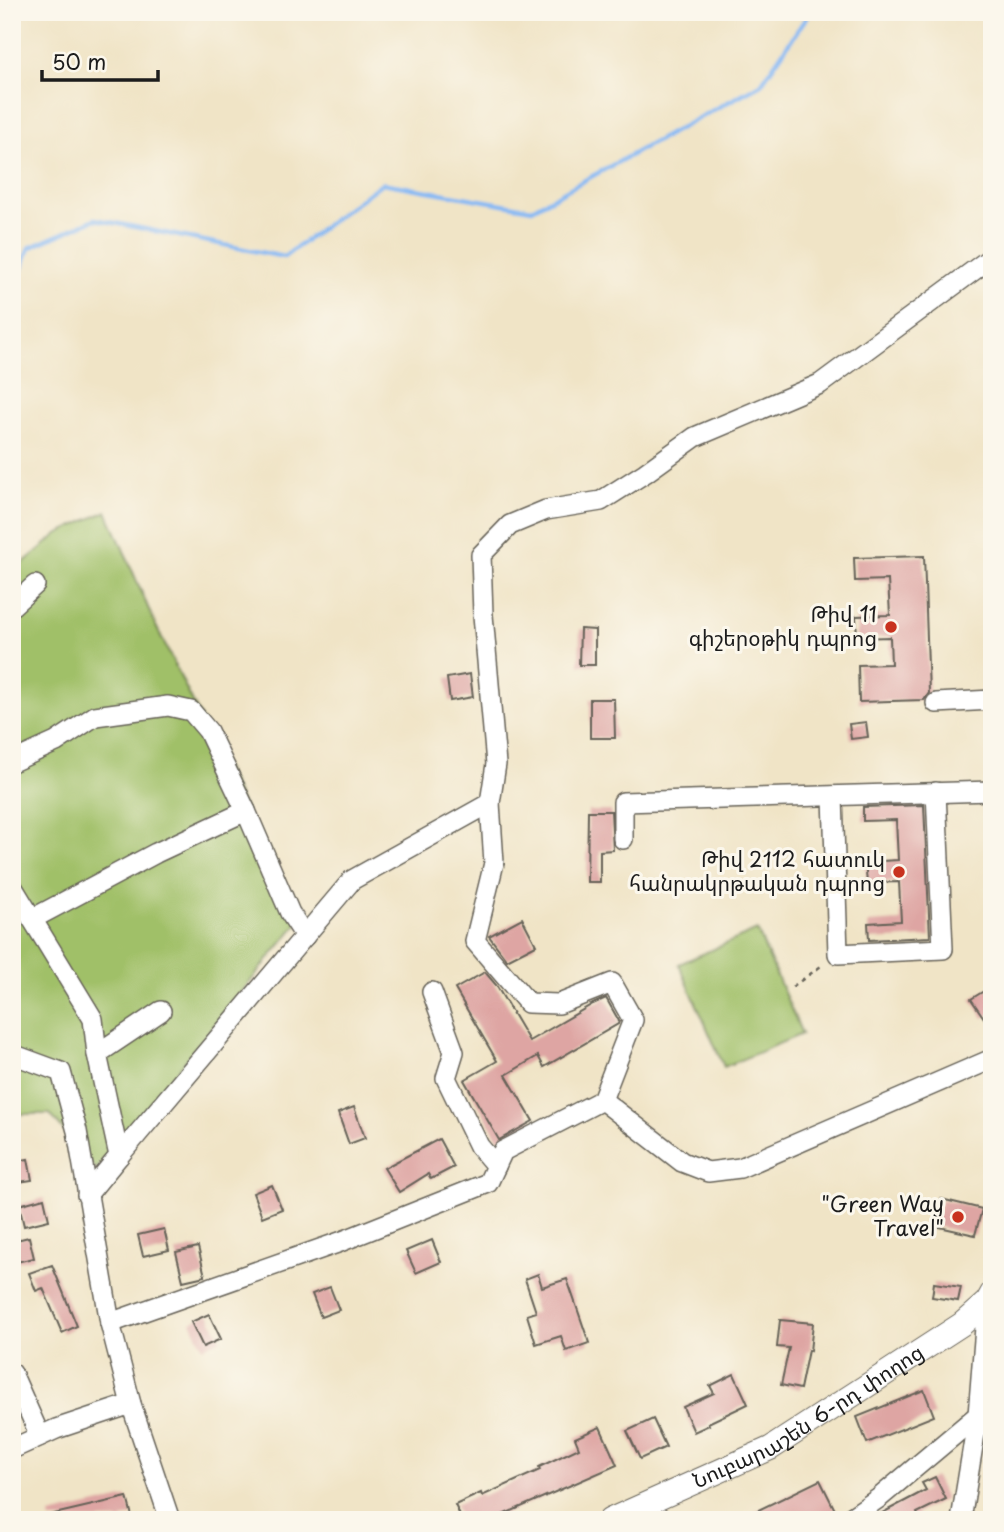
<svg xmlns="http://www.w3.org/2000/svg" width="1004" height="1532" font-family="'Playpen Sans','Noto Sans Armenian',sans-serif">
<style>
.green{fill:#a0c068;stroke:#5e6e42;stroke-width:2}
.lines{fill:none;stroke-linecap:round;stroke-linejoin:round}
.stream{stroke:#87b9f4;stroke-width:4.5}
.building{fill:#dea5a3}
.minor-casing{stroke:#666258;stroke-width:22}
.major-casing{stroke:#666258;stroke-width:25}
.path{stroke:#666258;stroke-width:2.5;stroke-dasharray:5 5;stroke-linecap:butt}
.minor{stroke:#fff;stroke-width:19}
.major{stroke:#fff;stroke-width:23}
.poi-dot{fill:#c8321e;stroke:#fbf7ec;stroke-width:2.5}
.labels{text-anchor:middle;stroke-width:6;stroke-linejoin:round;paint-order:stroke}
.poi-label{font-size:21px;fill:#1c1c1c;stroke:#fbf7ec;text-anchor:end}
.street-label{font-size:21px;fill:#1c1c1c;stroke:#fbf7ec}
</style>
<rect width="100%" height="100%" fill="#fbf7ec"/>
<filter id="ink" filterUnits="userSpaceOnUse"><feTurbulence type="fractalNoise" baseFrequency=".0143" numOctaves="2"/><feDisplacementMap in="SourceGraphic" scale="14" xChannelSelector="R" yChannelSelector="G"/><feConvolveMatrix kernelMatrix="1 2 1 2 8 2 1 2 1" color-interpolation-filters="sRGB"/></filter>
<filter id="wash" filterUnits="userSpaceOnUse"><feTurbulence type="fractalNoise" baseFrequency=".00686" numOctaves="4" result="noise"/><feDisplacementMap in="SourceGraphic" scale="28" xChannelSelector="R" yChannelSelector="G"/><feGaussianBlur stdDeviation="1.57" result="paint"/><feColorMatrix in="noise" values="0 0 0 0 0 0 0 0 0 0 0 0 0 0 0 0 0 1.4 0 .05"/><feComposite in="paint" operator="in"/></filter>
<g filter="url(#wash)">
<rect width="100%" height="100%" fill="#f0e4c6"/>
<!-- green -->
<g class="green">
<path d="M 107,511 L 155,624 L 299,922 L 96,1170 L 50,1114 L 12,1114 L 12,572 L 59,533 Z"/>
<path d="M 757,930 L 802,1034 L 724,1067 L 679,964 Z"/>
</g>
<g class="lines">
<!-- stream -->
<path class="stream" d="M 12,294 L 29,248 L 95,219 L 284,257 L 382,183 L 532,209 L 761,84 L 810,12"/>
</g>
<g id="blocks">
<!-- building -->
<g class="building">
<path d="M 924,556 L 929,693 L 924,700 L 859,702 L 858,665 L 891,664 L 890,637 L 857,638 L 856,616 L 890,615 L 888,580 L 855,581 L 854,558 Z"/>
<path d="M 580,629 L 595,630 L 595,665 L 579,665 Z"/>
<path d="M 470,674 L 473,697 L 450,701 L 447,678 Z"/>
<path d="M 590,699 L 614,699 L 615,738 L 590,738 Z"/>
<path d="M 866,722 L 868,737 L 851,739 L 849,724 Z"/>
<path d="M 924,805 L 930,937 L 869,940 L 868,923 L 901,921 L 899,882 L 867,883 L 865,862 L 898,860 L 896,820 L 863,821 L 863,807 Z"/>
<path d="M 588,811 L 611,811 L 613,850 L 600,851 L 600,882 L 587,882 Z"/>
<path d="M 522,918 L 536,945 L 507,960 L 489,936 Z"/>
<path d="M 485,972 L 496,985 L 529,1041 L 593,1004 L 606,998 L 619,1021 L 618,1024 L 544,1067 L 538,1056 L 506,1075 L 533,1121 L 499,1140 L 464,1080 L 497,1061 L 455,989 Z"/>
<path d="M 992,986 L 992,1013 L 984,1018 L 971,999 Z"/>
<path d="M 354,1107 L 365,1138 L 349,1144 L 338,1113 Z"/>
<path d="M 439,1139 L 454,1167 L 431,1179 L 428,1174 L 399,1192 L 384,1168 Z"/>
<path d="M 28,1159 L 32,1180 L 12,1183 L 12,1162 Z"/>
<path d="M 272,1185 L 282,1209 L 262,1217 L 253,1193 Z"/>
<path d="M 44,1198 L 49,1220 L 24,1226 L 19,1205 Z"/>
<path d="M 941,1199 L 982,1209 L 975,1235 L 935,1226 Z"/>
<path d="M 164,1229 L 169,1250 L 143,1256 L 138,1235 Z"/>
<path d="M 29,1237 L 34,1258 L 12,1263 L 12,1241 Z"/>
<path d="M 432,1240 L 441,1262 L 416,1273 L 406,1251 Z"/>
<path d="M 198,1247 L 205,1276 L 183,1281 L 176,1252 Z"/>
<path d="M 52,1265 L 77,1326 L 62,1333 L 43,1288 L 36,1291 L 29,1273 Z"/>
<path d="M 538,1274 L 542,1287 L 567,1279 L 589,1343 L 566,1351 L 561,1336 L 536,1344 L 527,1315 L 536,1312 L 525,1279 Z"/>
<path d="M 934,1283 L 961,1287 L 958,1301 L 932,1297 Z"/>
<path d="M 330,1287 L 339,1310 L 321,1317 L 312,1294 Z"/>
<path d="M 209,1314 L 221,1339 L 203,1347 L 191,1322 Z"/>
<path d="M 780,1320 L 813,1323 L 810,1351 L 808,1350 L 800,1389 L 781,1385 L 789,1348 L 777,1347 Z"/>
<path d="M 734,1374 L 748,1404 L 708,1423 L 709,1425 L 694,1432 L 683,1407 L 714,1393 L 710,1386 Z"/>
<path d="M 924,1390 L 934,1416 L 867,1443 L 857,1417 Z"/>
<path d="M 653,1419 L 666,1447 L 640,1459 L 627,1431 Z"/>
<path d="M 600,1427 L 617,1465 L 491,1520 L 462,1520 L 455,1505 L 481,1493 L 482,1496 L 540,1470 L 539,1467 L 579,1448 L 575,1438 Z"/>
<path d="M 935,1477 L 946,1499 L 917,1513 L 920,1520 L 869,1520 L 926,1490 L 922,1483 Z"/>
<path d="M 820,1480 L 837,1514 L 835,1520 L 738,1520 Z"/>
<path d="M 127,1497 L 132,1516 L 122,1518 L 123,1520 L 51,1520 L 50,1515 Z"/>
</g>
</g>
</g>
<g filter="url(#ink)">
<use href="#blocks" fill-opacity="0" stroke="#666258" stroke-width="2"/>
<g class="lines">
<!-- minor casing -->
<g class="minor-casing">
<g id="minor">
<path d="M 12,606 L 35,585"/>
<path d="M 936,703 L 992,700"/>
<path d="M 12,762 L 56,742 L 95,716 L 168,706 L 191,711 L 208,731 L 246,811 L 290,913 L 305,936"/>
<path d="M 833,796 L 838,954 L 943,949 L 936,792"/>
<path d="M 623,839 L 623,802 L 992,791"/>
<path d="M 12,886 L 93,1019 L 97,1054 L 119,1156 L 87,1195"/>
<path d="M 32,919 L 156,853 L 246,811"/>
<path d="M 432,992 L 454,1052 L 446,1078 L 479,1146 L 496,1166"/>
<path d="M 12,1054 L 61,1072 L 77,1131 L 110,1323 L 131,1404 L 170,1520"/>
<path d="M 97,1054 L 161,1011"/>
<path d="M 602,1100 L 633,1020 L 612,983 L 559,1004 L 528,1003 L 475,941 L 494,863 L 490,803 L 496,764 L 483,615 L 481,555 L 510,525 L 546,510 L 601,501 L 645,473 L 695,437 L 820,384 L 992,257"/>
<path d="M 119,1156 L 352,880 L 490,803"/>
<path d="M 110,1323 L 340,1242 L 488,1183 L 503,1151 L 602,1100 L 682,1162 L 708,1172 L 740,1168 L 992,1059"/>
<path d="M 12,1373 L 40,1436"/>
<path d="M 12,1449 L 56,1429 L 131,1404"/>
<path d="M 847,1520 L 879,1498 L 978,1415"/>
<path d="M 961,1520 L 978,1415 L 987,1302"/>
</g>
</g>
<!-- major casing -->
<g class="major-casing">
<g id="major">
<path id="s1" d="M 610,1520 L 771,1448 L 962,1324 L 987,1302 L 992,1293"/>
</g>
</g>
<!-- path -->
<path class="path" d="M 792,987 L 824,964"/>
<!-- minor -->
<use href="#minor" class="minor"/>
<!-- major -->
<use href="#major" class="major"/>
</g>
</g>
<!-- markers -->
<g class="poi-dot">
<circle cx="891" cy="627" r="7"/>
<circle cx="899" cy="872" r="7"/>
<circle cx="958" cy="1217" r="7"/>
</g>
<g class="labels">
<!-- poi labels -->
<g class="poi-label">
<text x="877" y="622">Թիվ 11<tspan x="877" dy="24">գիշերօթիկ դպրոց</tspan></text>
<text x="885" y="867">Թիվ 2112 հատուկ<tspan x="885" dy="24">հանրակրթական դպրոց</tspan></text>
<text x="944" y="1212">"Green Way<tspan x="944" dy="24">Travel"</tspan></text>
</g>
<!-- street labels -->
<g class="street-label">
<text dy="7" stroke="none"><textPath href="#s1" startOffset="224">Նուբարաշեն 6-րդ փողոց</textPath></text>
</g>
</g>
<!-- margin -->
<rect width="1004" height="1532" fill="none" stroke="#fbf7ec" stroke-width="42"/>
<!-- scale -->
<path d="M42 70v10h116v-10" fill="none" stroke="#1c1c1c" stroke-width="3.5"/>
<text x="52" y="70" font-size="21" fill="#1c1c1c" stroke="#fbf7ec" stroke-width="5" paint-order="stroke">50 m</text>
</svg>
